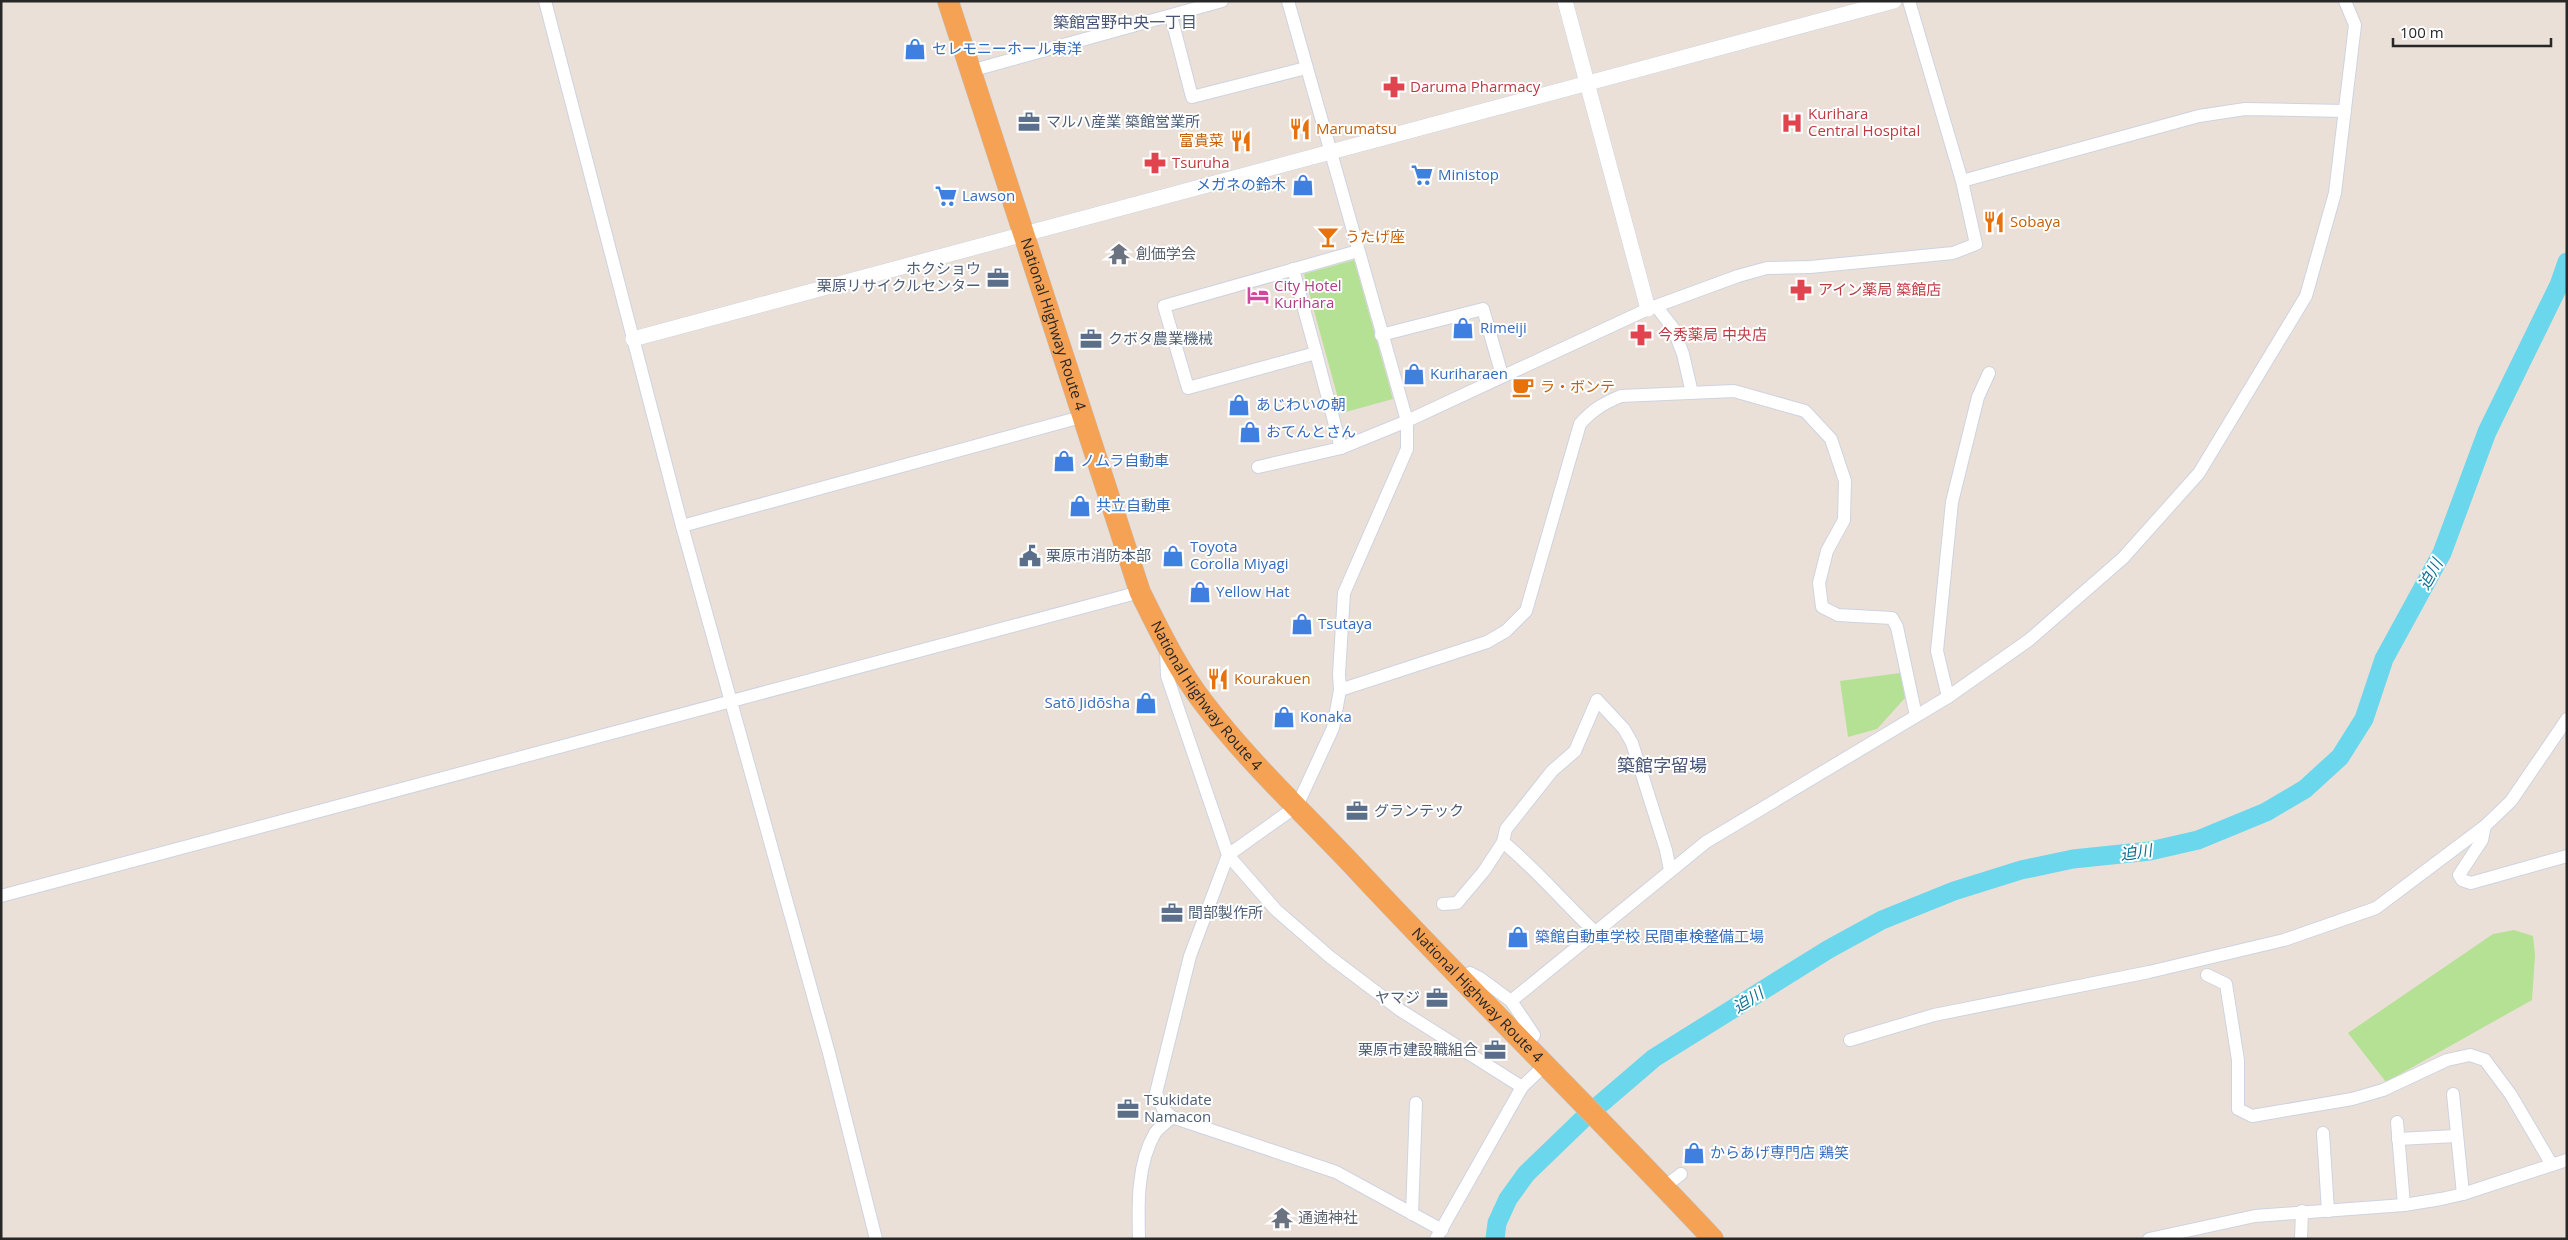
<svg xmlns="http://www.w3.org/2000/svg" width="2568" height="1240" font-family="'Open Sans','Noto Sans JP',sans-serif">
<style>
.green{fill:#b5e194}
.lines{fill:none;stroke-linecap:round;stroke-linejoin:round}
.river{stroke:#6ad7ec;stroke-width:19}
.minor-casing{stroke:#cdd3e0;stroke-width:14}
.tertiary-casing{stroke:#cdd3e0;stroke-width:16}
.trunk-casing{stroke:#c3c3c3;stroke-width:22}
.minor{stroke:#fff;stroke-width:12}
.tertiary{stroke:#fff;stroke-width:15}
.trunk{stroke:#f5a254;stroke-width:21}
.labels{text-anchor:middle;stroke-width:4;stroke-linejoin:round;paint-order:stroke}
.shop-label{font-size:15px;fill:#366cbe;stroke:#fff;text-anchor:start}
.health-label{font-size:15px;fill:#be3a42;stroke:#fff;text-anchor:start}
.service-label{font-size:15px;fill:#4e5e75;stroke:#fff;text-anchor:start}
.food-label{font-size:15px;fill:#c56008;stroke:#fff;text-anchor:start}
.worship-label{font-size:15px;fill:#5b616d;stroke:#fff;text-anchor:start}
.hotel-label{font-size:15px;fill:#b23c85;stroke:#fff;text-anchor:start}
.street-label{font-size:15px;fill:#272727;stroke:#fff}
.neighbourhood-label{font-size:16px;fill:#485576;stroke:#fff}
.water-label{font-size:16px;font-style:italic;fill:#0e7393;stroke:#fff}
.quarter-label{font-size:18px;fill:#485576;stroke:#fff}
</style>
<rect width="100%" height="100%" fill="#eae0d8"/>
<!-- green -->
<g class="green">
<path d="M 1354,260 L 1393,399 L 1342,413 L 1304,274 Z"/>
<path d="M 1900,673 L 1905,698 L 1877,729 L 1848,737 L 1840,681 Z"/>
<path d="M 2514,930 L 2533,936 L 2535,955 L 2532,1000 L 2386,1082 L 2348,1033 L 2493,934 Z"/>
</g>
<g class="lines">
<!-- river -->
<path class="river" d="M 1495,1239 L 1497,1223 L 1508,1199 L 1526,1174 L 1584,1118 L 1654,1058 L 1829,949 L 1882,920 L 1954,891 L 2021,870 L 2073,859 L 2150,851 L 2198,840 L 2266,812 L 2305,789 L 2340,757 L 2364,719 L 2384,659 L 2442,553 L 2487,432 L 2559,285 L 2567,262"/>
<!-- minor casing -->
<g class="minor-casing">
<g id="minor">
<path d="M 545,1 L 682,526 L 829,1053 L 876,1239"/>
<path d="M 1288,1 L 1407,421 L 1341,448 L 1316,353 L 1188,388 L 1164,306 L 1358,251"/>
<path d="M 1171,16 L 1192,97 L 1306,68"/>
<path d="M 970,71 L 1222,1"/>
<path d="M 1962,181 L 2199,116 L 2245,109 L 2345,111"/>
<path d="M 1293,269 L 1316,353"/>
<path d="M 1656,306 L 1673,328 L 1683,354 L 1692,393"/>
<path d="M 1381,335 L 1483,309 L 1502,375"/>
<path d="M 1258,467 L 1341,448"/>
<path d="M 682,526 L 1081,417"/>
<path d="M 1166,649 L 1167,676 L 1228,855 L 1276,910 L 1330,957 L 1400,1010 L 1522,1087"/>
<path d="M 1340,690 L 1487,642 L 1506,631 L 1526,611 L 1580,424 C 1592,410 1604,403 1621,396 L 1734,391 L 1805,411 L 1831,439 L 1845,481 L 1844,520 L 1827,551 L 1819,583 L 1822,607 L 1838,615 L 1892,618 L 1897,627 L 1916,716"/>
<path d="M 1948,697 L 1937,651 L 1952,502 L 1978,397 L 1989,373"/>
<path d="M 2485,826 L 2482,840 L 2459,875 L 2462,880 L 2471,883 L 2567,856"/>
<path d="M 1503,842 C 1536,869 1564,903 1596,933"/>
<path d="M 1,896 L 1140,592"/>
<path d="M 1443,904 L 1457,903 L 1484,871 L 1503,842 L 1506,829 L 1552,771 L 1575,751 L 1597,700 L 1624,729 L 1632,743 L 1666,850 L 1670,870"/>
<path d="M 2207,975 L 2226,984 L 2238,1060 L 2238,1109 L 2252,1116 L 2352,1099 L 2383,1090 L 2447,1060 L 2470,1055 L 2485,1060 L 2511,1095 L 2552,1165"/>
<path d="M 1462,981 L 1470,973 L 1480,978 L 1511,1001"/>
<path d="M 1850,1040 L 1934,1015 L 2149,972 L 2284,940 L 2376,908 L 2485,826 L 2511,801 L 2567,719"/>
<path d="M 1526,1045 L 1534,1035 L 1511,1001 L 1706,842 L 1948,697 L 2029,640 L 2123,558 L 2199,473 L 2306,296 L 2335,193 L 2355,25 L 2345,1"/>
<path d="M 2453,1094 L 2463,1194"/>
<path d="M 2397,1122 L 2404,1205"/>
<path d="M 2323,1133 L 2328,1211"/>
<path d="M 2398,1139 L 2456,1136"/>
<path d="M 1664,1187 L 1681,1174"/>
<path d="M 1412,1214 L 1416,1103"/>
<path d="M 1442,1230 L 1336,1172 L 1172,1117 L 1163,1109 L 1156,1093 L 1190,956 L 1228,855 L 1297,806 L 1333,728 L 1340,690 L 1339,674 L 1344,593 L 1407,449 L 1407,421 L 1648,309 L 1738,276 L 1767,268 L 1810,267 L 1953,253 L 1976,244 L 1962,181 L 1909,1"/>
<path d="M 1139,1239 C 1138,1204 1137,1164 1155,1133 C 1159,1127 1167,1122 1172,1117"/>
<path d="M 1436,1239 L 1522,1087 L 1545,1065"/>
<path d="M 2149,1239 L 2255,1216 L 2404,1205 L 2441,1199 L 2463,1194 L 2567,1160"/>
<path d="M 2301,1239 L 2302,1211"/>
</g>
</g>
<!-- tertiary casing -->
<g class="tertiary-casing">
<g id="tertiary">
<path d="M 1565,1 L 1648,309"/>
<path d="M 633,339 L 1894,1"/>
</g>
</g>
<!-- trunk casing -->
<g class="trunk-casing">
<g id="trunk">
<path id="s1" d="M 948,1 L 1140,592 C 1159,630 1177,668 1203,702 C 1250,764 1309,818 1362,875 C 1477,998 1598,1116 1713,1239"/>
</g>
</g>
<!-- minor -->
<use href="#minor" class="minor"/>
<!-- tertiary -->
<use href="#tertiary" class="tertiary"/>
<!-- trunk -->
<use href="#trunk" class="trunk"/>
</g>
<!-- icons -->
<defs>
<g id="shop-bare" transform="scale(1.725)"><path d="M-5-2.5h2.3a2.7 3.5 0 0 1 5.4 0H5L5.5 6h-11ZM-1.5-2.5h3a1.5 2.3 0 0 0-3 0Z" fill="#3f7fe0" stroke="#fff" stroke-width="2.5" paint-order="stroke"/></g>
<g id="pharmacy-bare" transform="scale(1.725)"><path d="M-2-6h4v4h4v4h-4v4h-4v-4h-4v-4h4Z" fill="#e0444e" stroke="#fff" stroke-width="2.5" paint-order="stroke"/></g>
<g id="office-bare" transform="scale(1.725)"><path d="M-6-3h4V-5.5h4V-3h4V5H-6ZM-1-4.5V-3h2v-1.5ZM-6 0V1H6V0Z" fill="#5c6f8a" stroke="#fff" stroke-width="2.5" paint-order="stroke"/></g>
<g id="hospital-bare" transform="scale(1.725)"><path d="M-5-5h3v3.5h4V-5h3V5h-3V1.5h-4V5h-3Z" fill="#e0444e" stroke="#fff" stroke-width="2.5" paint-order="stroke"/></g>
<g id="restaurant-bare" transform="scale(1.725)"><path d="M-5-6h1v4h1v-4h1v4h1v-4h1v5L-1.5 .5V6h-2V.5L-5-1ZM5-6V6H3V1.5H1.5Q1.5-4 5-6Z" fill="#e8710a" stroke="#fff" stroke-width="2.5" paint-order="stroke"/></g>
<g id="supermarket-bare" transform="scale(1.725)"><path d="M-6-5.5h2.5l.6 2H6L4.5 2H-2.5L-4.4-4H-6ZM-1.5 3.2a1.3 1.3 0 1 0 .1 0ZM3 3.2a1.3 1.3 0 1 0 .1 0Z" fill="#3f7fe0" stroke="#fff" stroke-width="2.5" paint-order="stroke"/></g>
<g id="bar-bare" transform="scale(1.725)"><path d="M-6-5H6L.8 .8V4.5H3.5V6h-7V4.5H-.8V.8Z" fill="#e8710a" stroke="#fff" stroke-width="2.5" paint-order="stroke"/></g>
<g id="temple-bare" transform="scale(1.725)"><path d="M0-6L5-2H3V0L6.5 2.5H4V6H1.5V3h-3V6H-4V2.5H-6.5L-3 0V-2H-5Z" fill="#6b7280" stroke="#fff" stroke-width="2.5" paint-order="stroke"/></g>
<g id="hotel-bare" transform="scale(1.725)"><path d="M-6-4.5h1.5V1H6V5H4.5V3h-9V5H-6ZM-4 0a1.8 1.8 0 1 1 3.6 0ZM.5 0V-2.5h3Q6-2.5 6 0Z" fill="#d1479c" stroke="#fff" stroke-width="2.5" paint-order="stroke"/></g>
<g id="cafe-bare" transform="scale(1.725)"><path d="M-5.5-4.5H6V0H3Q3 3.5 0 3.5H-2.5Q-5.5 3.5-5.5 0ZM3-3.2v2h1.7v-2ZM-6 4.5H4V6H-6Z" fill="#e8710a" stroke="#fff" stroke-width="2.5" paint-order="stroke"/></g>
<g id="civic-bare" transform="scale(1.725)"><path d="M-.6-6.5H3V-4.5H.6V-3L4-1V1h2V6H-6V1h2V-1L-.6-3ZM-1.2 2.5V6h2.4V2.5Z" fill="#5c6f8a" stroke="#fff" stroke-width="2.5" paint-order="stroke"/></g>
</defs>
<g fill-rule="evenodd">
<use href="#shop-bare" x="915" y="49"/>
<use href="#pharmacy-bare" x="1394" y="87"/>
<use href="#office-bare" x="1029" y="122"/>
<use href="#hospital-bare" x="1792" y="123"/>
<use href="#restaurant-bare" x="1300" y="129"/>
<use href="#restaurant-bare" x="1241" y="141"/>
<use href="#pharmacy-bare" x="1155" y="163"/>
<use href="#supermarket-bare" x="1422" y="175"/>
<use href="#shop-bare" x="1303" y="185"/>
<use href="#supermarket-bare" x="946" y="196"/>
<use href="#restaurant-bare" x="1994" y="222"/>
<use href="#bar-bare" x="1328" y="237"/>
<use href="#temple-bare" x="1119" y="254"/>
<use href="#office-bare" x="998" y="278"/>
<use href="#pharmacy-bare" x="1801" y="290"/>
<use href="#hotel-bare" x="1258" y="295"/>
<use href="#shop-bare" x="1463" y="328"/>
<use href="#pharmacy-bare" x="1641" y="335"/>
<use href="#office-bare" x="1091" y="339"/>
<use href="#shop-bare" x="1414" y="374"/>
<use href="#cafe-bare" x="1523" y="387"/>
<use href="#shop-bare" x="1239" y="405"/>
<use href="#shop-bare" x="1250" y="432"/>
<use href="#shop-bare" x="1064" y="461"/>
<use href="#shop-bare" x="1080" y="506"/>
<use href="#civic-bare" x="1030" y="556"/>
<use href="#shop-bare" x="1173" y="556"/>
<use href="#shop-bare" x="1200" y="592"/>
<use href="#shop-bare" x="1302" y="624"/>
<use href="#restaurant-bare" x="1218" y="679"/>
<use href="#shop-bare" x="1146" y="703"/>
<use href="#shop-bare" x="1284" y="717"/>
<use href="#office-bare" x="1357" y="811"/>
<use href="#office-bare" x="1172" y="913"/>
<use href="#shop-bare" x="1518" y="937"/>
<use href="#office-bare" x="1437" y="998"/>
<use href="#office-bare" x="1495" y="1050"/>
<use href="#office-bare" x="1128" y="1109"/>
<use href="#shop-bare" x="1694" y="1153"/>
<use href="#temple-bare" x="1282" y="1218"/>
</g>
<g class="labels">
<!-- shop labels -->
<g class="shop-label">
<text x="932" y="54">セレモニーホール東洋</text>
<text x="1438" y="180">Ministop</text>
<text x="1286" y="190" text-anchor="end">メガネの鈴木</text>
<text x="962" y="201">Lawson</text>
<text x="1480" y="333">Rimeiji</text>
<text x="1430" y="379">Kuriharaen</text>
<text x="1256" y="410">あじわいの朝</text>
<text x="1266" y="437">おてんとさん</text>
<text x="1080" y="466">ノムラ自動車</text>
<text x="1096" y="511">共立自動車</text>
<text x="1190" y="552">Toyota<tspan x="1190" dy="17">Corolla Miyagi</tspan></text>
<text x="1216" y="597">Yellow Hat</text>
<text x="1318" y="629">Tsutaya</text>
<text x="1130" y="708" text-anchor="end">Satō Jidōsha</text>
<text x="1300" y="722">Konaka</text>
<text x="1535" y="942">築館自動車学校 民間車検整備工場</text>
<text x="1710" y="1158">からあげ専門店 鶏笑</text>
</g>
<!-- health labels -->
<g class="health-label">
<text x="1410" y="92">Daruma Pharmacy</text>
<text x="1808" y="119">Kurihara<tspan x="1808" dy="17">Central Hospital</tspan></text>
<text x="1172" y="168">Tsuruha</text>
<text x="1818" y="295">アイン薬局 築館店</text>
<text x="1658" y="340">今秀薬局 中央店</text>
</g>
<!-- service labels -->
<g class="service-label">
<text x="1046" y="127">マルハ産業 築館営業所</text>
<text x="981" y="274" text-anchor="end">ホクショウ<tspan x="981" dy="17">栗原リサイクルセンター</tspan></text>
<text x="1108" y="344">クボタ農業機械</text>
<text x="1046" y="561">栗原市消防本部</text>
<text x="1374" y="816">グランテック</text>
<text x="1188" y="918">間部製作所</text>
<text x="1420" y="1003" text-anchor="end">ヤマジ</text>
<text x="1478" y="1055" text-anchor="end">栗原市建設職組合</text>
<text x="1144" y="1105">Tsukidate<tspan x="1144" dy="17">Namacon</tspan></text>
</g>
<!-- food labels -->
<g class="food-label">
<text x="1316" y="134">Marumatsu</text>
<text x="1224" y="146" text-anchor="end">富貴菜</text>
<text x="2010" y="227">Sobaya</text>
<text x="1345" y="242">うたげ座</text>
<text x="1540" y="392">ラ・ボンテ</text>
<text x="1234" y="684">Kourakuen</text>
</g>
<!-- worship labels -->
<g class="worship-label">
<text x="1136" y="259">創価学会</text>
<text x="1298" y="1223">通遖神社</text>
</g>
<!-- hotel labels -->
<g class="hotel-label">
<text x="1274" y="291">City Hotel<tspan x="1274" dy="17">Kurihara</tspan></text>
</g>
<!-- street labels -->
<g class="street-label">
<text dy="5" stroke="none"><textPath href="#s1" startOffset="340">National Highway Route 4</textPath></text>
<text dy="5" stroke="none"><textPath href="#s1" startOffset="745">National Highway Route 4</textPath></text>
<text dy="5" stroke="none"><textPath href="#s1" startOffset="1150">National Highway Route 4</textPath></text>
</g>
<!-- neighbourhood labels -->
<g class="neighbourhood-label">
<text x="1125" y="28">築館宮野中央一丁目</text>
</g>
<!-- water labels -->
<g class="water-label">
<text transform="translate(2430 574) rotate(-61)" y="6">迫川</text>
<text transform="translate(2136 852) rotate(-8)" y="6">迫川</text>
<text transform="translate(1748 1000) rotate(-32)" y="6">迫川</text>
</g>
<!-- quarter labels -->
<g class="quarter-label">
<text x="1662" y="772">築館字留場</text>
</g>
</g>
<!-- border -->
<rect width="2568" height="1240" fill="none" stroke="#272727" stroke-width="5"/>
<!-- scale -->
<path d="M2393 38v8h158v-8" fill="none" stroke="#272727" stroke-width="2.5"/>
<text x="2400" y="38" font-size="15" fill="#272727" stroke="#ffffff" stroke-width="4" paint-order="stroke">100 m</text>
</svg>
